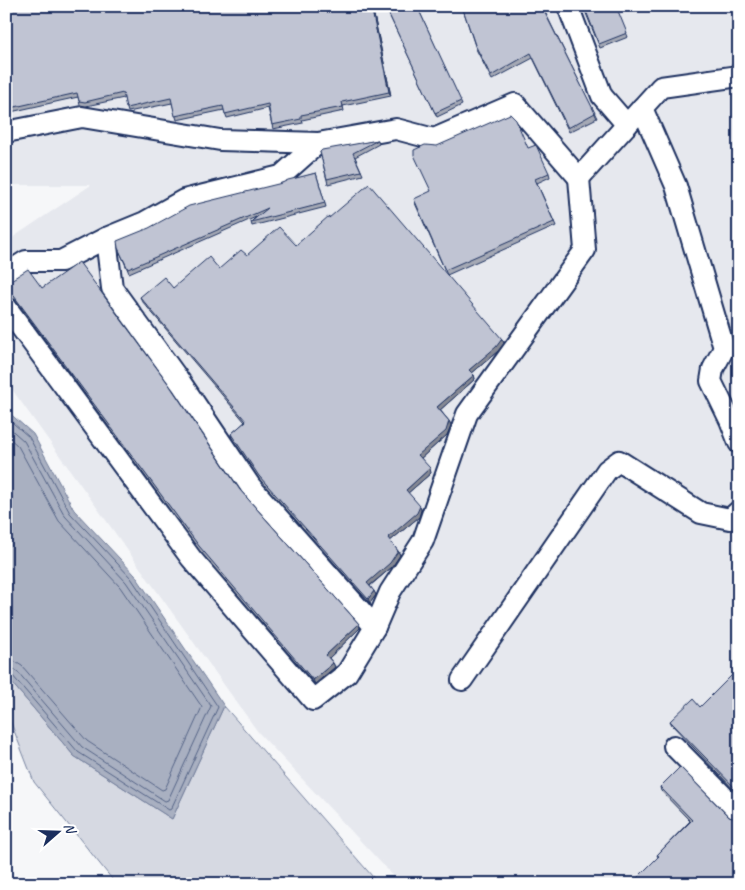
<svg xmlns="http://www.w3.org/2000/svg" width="745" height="890" font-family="Caveat,sans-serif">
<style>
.built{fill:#e6e8ee}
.green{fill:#d6d9e2;stroke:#7884a0}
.water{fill:#a9b0c1;stroke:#707c99}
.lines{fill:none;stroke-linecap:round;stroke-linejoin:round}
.shore{stroke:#546386;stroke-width:1}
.minor-casing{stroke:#1b2f5e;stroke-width:24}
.minor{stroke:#fff;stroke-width:20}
.wall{fill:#a5a9b5;stroke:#1b2f5e}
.shaded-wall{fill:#868994;stroke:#1b2f5e}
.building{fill:#c0c4d3;stroke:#1b2f5e}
</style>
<rect width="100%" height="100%" fill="#f6f7f9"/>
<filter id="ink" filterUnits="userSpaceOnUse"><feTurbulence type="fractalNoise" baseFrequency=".02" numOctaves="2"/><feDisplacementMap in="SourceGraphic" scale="10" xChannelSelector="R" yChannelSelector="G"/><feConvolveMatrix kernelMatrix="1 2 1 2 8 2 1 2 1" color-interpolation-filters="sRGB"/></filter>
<g filter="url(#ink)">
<!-- built -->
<path class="built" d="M 6,6 L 739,6 L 739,884 L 401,884 L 258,732 L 6,381 L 6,242 L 91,185 L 6,185 Z"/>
<!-- green -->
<path class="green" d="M 6,676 L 74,756 L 172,819 L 224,706 L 379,884 L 116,884 L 34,782 L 6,710 Z"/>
<!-- water -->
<path class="water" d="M 6,410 L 33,434 L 74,510 L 135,575 L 224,706 L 172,819 L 74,756 L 6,676 Z"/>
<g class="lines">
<!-- shore -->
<g class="shore">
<path d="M 6,417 L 29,437 L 70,513 L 131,578 L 218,707 L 171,809 L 169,810 L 78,752 L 12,675 L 6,673"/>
<path d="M 6,425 L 24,441 L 65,516 L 126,582 L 211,706 L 168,800 L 165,801 L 82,747 L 17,671 L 12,668 L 6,667"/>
<path d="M 6,435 L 18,446 L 59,521 L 120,587 L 202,707 L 165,789 L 162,790 L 87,741 L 22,666 L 14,661 L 6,660"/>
</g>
<!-- minor casing -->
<g class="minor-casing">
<g id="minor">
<path d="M 568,6 L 602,96 L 627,125"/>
<path d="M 642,108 L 676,186 L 724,348 L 713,369 L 711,381 L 730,420 L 739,443"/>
<path d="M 6,132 L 82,117 L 220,140 L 318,143 L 396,129 L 434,139 L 515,104 L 579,178 L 661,87 L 739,76"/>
<path d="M 318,143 L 281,176 L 184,200 L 145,222 L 106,238 L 112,288 L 181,383 L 251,487 L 375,627"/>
<path d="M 6,274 L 26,261 L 61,261 L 106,238"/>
<path d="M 6,307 L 191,558 L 313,700 L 347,673 L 375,627 L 390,592 L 423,541 L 467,414 L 585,250 L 579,178"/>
<path d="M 462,680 L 607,470 L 619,461 L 701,513 L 730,519 L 739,511"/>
<path d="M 674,746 L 739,812"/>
</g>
</g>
<!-- minor -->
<use href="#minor" class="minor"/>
</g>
<!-- wall -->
<g class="wall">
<path d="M 6,6 L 372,6 L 391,96 L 343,106 L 344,111 L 302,120 L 303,123 L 273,129 L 268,108 L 227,118 L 224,110 L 177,120 L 172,103 L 128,112 L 124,98 L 86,106 L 80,105 L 78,97 L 6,113 Z"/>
<path d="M 385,6 L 417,6 L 462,105 L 437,117 Z"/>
<path d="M 462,6 L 545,12 L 597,118 L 569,132 L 533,58 L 492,80 L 476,49 Z"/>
<path d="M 583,6 L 628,6 L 617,10 L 628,37 L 600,48 Z"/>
<path d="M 378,140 L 379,144 L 355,157 L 363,175 L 328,184 L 320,152 Z"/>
<path d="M 528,148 L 549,173 L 550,177 L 537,183 L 556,226 L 447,275 L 415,203 Z"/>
<path d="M 316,173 L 326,207 L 252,226 L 251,222 L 256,217 L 129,273 L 120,252 L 282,183 Z"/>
<path d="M 329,218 L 502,339 L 504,343 L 498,351 L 472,373 L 474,375 L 475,379 L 440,410 L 449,421 L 451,425 L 447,435 L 421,458 L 431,473 L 408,493 L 421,510 L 419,517 L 390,541 L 398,551 L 400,555 L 392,567 L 370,586 L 376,595 L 370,603 L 260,480 L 232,438 L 231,434 L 245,422 L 142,301 L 140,297 L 173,288 L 219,269 L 247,255 L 296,245 Z"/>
<path d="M 6,280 L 42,288 L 240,490 L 359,624 L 360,628 L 329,658 L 333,663 L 335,667 L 315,684 L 200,551 L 16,300 L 8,296 L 6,294 Z"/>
<path d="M 739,668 L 739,795 L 672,725 L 670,721 L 700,707 Z"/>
<path d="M 660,787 L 729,817 L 735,819 L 658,857 L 657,855 L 690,821 L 661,791 Z"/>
</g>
<!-- shaded-wall -->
<g class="shaded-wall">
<path d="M 371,6 L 372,6 L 391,96 L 389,92 Z"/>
<path d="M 502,339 L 504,343 L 498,351 L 471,374 L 469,370 Z"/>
<path d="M 474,375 L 475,379 L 439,411 L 437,407 Z"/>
<path d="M 449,421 L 451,425 L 447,435 L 420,459 L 418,455 Z"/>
<path d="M 430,468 L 431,473 L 407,494 L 406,490 Z"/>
<path d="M 420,506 L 421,510 L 419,517 L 389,542 L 388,538 Z"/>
<path d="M 398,551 L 400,555 L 392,567 L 368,587 L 367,583 Z"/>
<path d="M 374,591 L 376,595 L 370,603 L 368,599 Z"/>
<path d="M 359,624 L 360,628 L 328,659 L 326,655 Z"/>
<path d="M 333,663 L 335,667 L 315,684 L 313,680 Z"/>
</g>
<!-- building -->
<g class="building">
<path d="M 6,6 L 371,6 L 389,92 L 342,102 L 343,107 L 301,115 L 301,119 L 272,125 L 268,104 L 225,114 L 223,106 L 175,116 L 171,98 L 126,108 L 123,93 L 85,102 L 79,101 L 77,93 L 6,109 Z"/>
<path d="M 385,6 L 417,6 L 461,101 L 435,113 Z"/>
<path d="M 462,6 L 543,6 L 544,11 L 595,113 L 568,128 L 531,53 L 491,76 L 475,45 Z"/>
<path d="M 584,6 L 616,6 L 627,33 L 599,44 Z"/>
<path d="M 510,114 L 516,120 L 528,148 L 536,145 L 549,173 L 535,179 L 554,222 L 445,270 L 414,199 L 431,191 L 414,155 L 414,150 L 425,145 L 437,146 Z"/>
<path d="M 378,140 L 353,153 L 361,171 L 327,179 L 320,152 L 322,150 Z"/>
<path d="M 316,173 L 325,203 L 251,222 L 268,208 L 128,269 L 118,248 L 117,241 L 149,228 L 189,206 L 282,183 L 288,180 Z"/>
<path d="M 369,184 L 502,339 L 496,347 L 469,370 L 474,375 L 437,407 L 449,421 L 446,431 L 418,455 L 430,468 L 406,490 L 420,506 L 417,513 L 388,538 L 398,551 L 390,563 L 367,583 L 374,591 L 368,599 L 259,476 L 231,434 L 246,421 L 140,297 L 164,277 L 173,288 L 209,257 L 219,269 L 241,250 L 247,255 L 279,227 L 296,245 L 329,216 L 329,218 Z"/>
<path d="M 79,262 L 170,386 L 240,490 L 359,624 L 326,655 L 333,663 L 313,680 L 199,546 L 14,296 L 6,292 L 6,280 L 11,280 L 28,269 L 42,288 Z"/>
<path d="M 739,668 L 739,792 L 670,721 L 693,699 L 700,707 Z"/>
<path d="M 680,767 L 729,817 L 735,819 L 739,819 L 739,884 L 631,884 L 659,856 L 657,855 L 692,820 L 660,787 Z"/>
</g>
</g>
<!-- margin -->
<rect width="745" height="890" fill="none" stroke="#fff" stroke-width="25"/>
<rect x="12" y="12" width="720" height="865" fill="none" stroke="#1b2f5e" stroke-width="2" filter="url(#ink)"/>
<!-- north arrow -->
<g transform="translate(58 832) rotate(70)" stroke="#ffffff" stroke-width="4" paint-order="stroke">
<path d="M0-4L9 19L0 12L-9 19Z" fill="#1b2f5e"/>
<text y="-8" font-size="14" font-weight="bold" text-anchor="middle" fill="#1b2f5e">N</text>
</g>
</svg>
